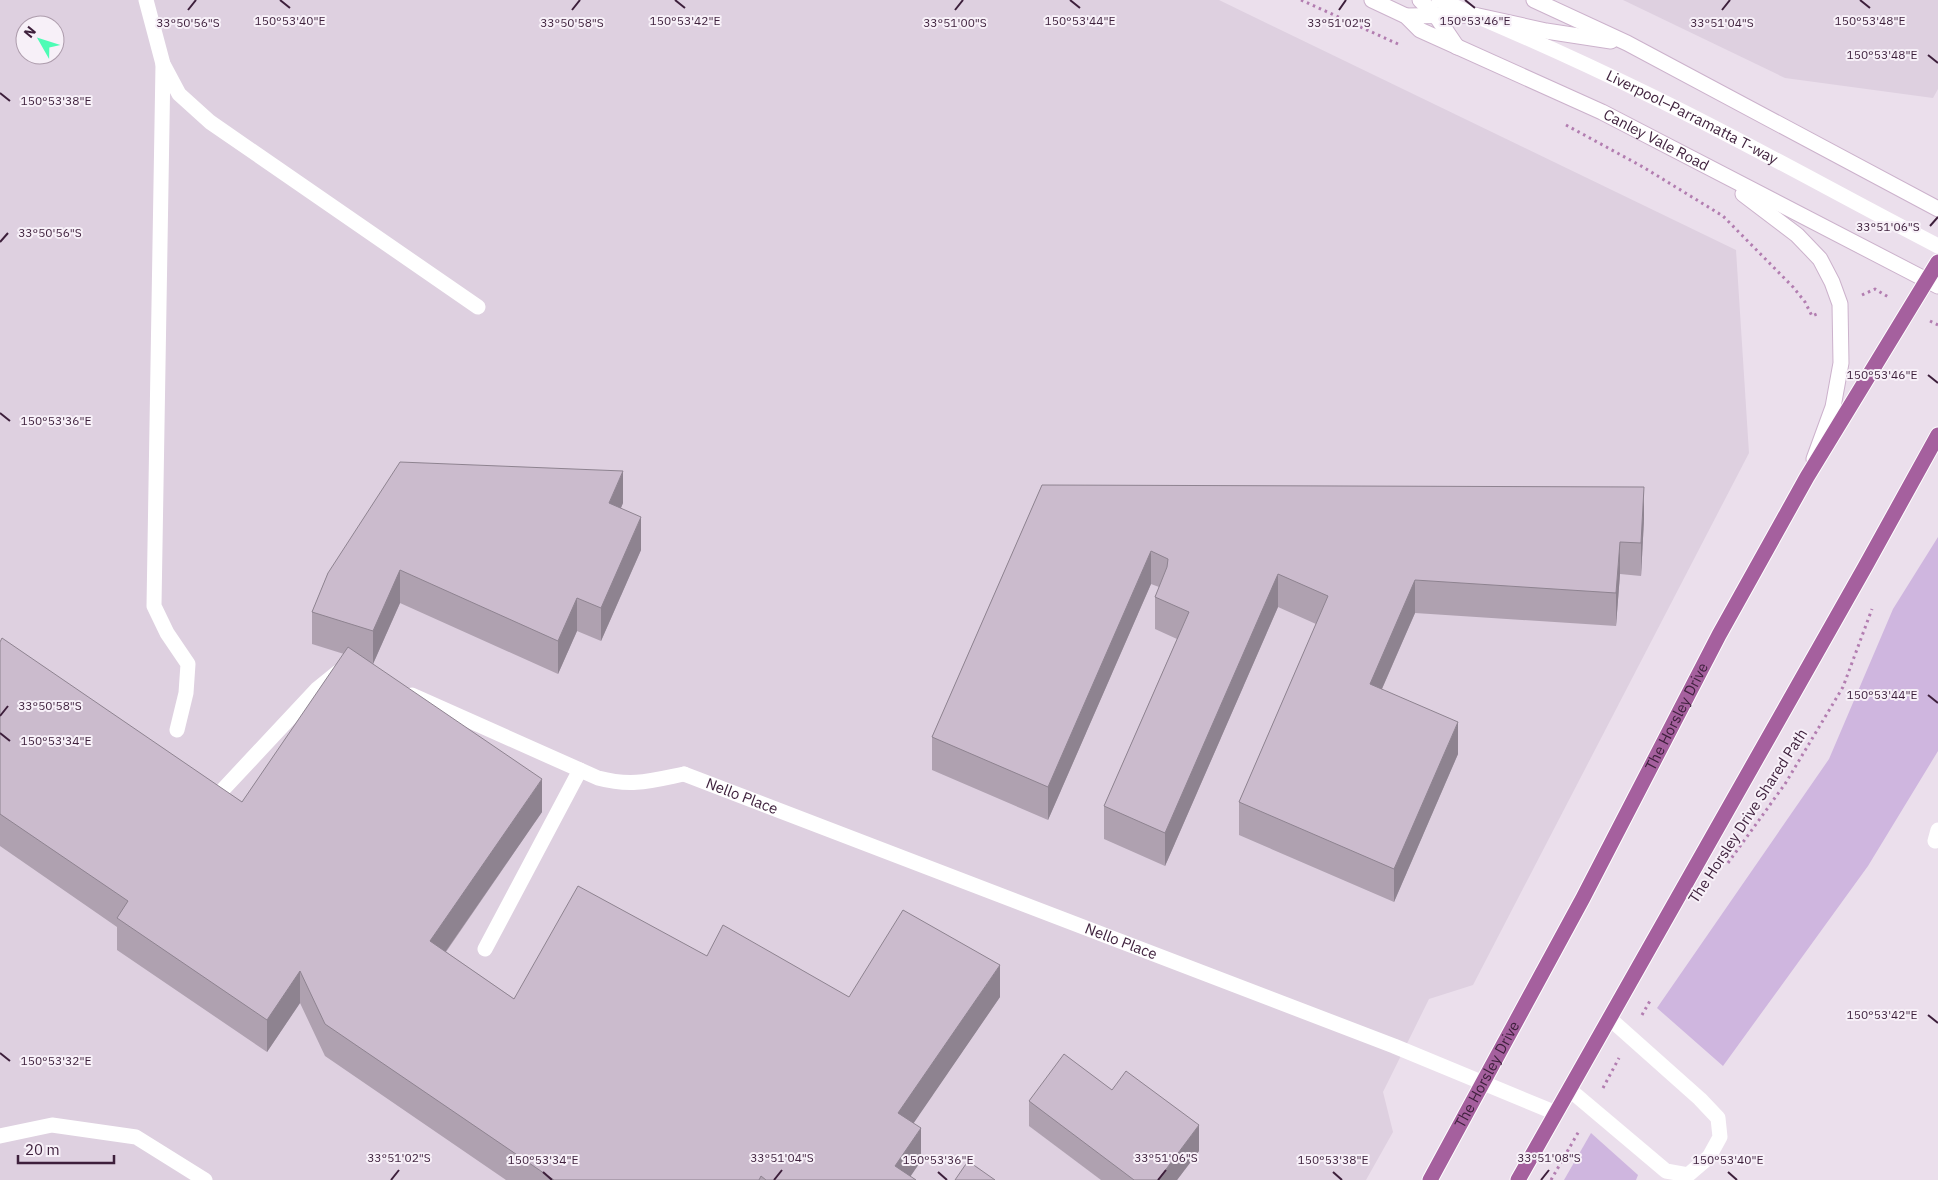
<svg xmlns="http://www.w3.org/2000/svg" width="1938" height="1180" font-family="'IBM Plex Sans',sans-serif">
<style>
.built{fill:#ded0e0;fill-rule:evenodd}
.green{fill:#cfb6df}
.lines{fill:none;stroke-linecap:round;stroke-linejoin:round}
.secondary-casing{stroke:#ccb2cc;stroke-width:17}
.primary-casing{stroke:#fff;stroke-width:17}
.path{stroke:#b27db0;stroke-width:3;stroke-dasharray:2.5 4;stroke-linecap:butt}
.lane{stroke:#fff;stroke-width:15}
.street{stroke:#fff;stroke-width:15}
.secondary{stroke:#fff;stroke-width:15}
.primary{stroke:#a5609e;stroke-width:15}
.wall{fill:#afa1b0}
.shaded-wall{fill:#8e8390}
.building{fill:#cbbbcd;stroke:#8e8390}
.ticks{fill:none;stroke:#3d1f3b;stroke-width:2}
.labels{text-anchor:middle;stroke-width:4;stroke-linejoin:round;paint-order:stroke}
.street-label{font-size:15px;fill:#3d1f3b;stroke:#f7f0f8}
.ticks-label{font-size:12px;text-anchor:middle;fill:#3d1f3b;stroke:#f7f0f8;stroke-width:4;stroke-linejoin:round;paint-order:stroke}
</style>
<rect width="100%" height="100%" fill="#ebdfec"/>
<!-- built -->
<g class="built">
<path d="M 0,0 L 1219,0 L 1736,250 L 1749,453 L 1473,985 L 1429,999 L 1383,1092 L 1393,1132 L 1366,1180 L 0,1180 ZM 25,25 L 55,25 L 55,55 L 25,55 Z"/>
<path d="M 1623,0 L 1938,0 L 1938,89 L 1933,98 L 1785,78 Z"/>
</g>
<!-- green -->
<g class="green">
<path d="M 1938,537 L 1938,751 L 1868,866 L 1723,1066 L 1657,1008 L 1829,759 L 1893,609 Z"/>
<path d="M 1591,1133 L 1638,1175 L 1636,1180 L 1564,1180 Z"/>
</g>
<g class="lines">
<!-- secondary casing -->
<g class="secondary-casing">
<g id="secondary">
<path id="s3" d="M 1372,0 L 1406,16 L 1420,30 L 1602,112 L 1938,286"/>
<path d="M 1420,0 L 1436,16 L 1457,47"/>
<path d="M 1534,0 L 1627,43 L 1938,209"/>
<path d="M 1406,16 L 1474,15 L 1546,31 L 1611,41"/>
<path d="M 1743,194 L 1797,235 L 1820,259 L 1832,282 L 1840,304 L 1841,363 L 1833,407 L 1814,459"/>
</g>
</g>
<!-- primary casing -->
<g class="primary-casing">
<g id="primary">
<path id="s4" d="M 1430,1180 L 1583,898 L 1719,635 L 1807,477 L 1938,262"/>
<path d="M 1518,1180 L 1865,567 L 1938,435"/>
</g>
</g>
<!-- path -->
<g class="path">
<path d="M 1301,0 L 1398,44"/>
<path d="M 1566,125 L 1643,167 L 1723,216 L 1793,287 L 1805,302 L 1812,316 L 1817,314"/>
<path d="M 1862,295 L 1875,289 L 1890,298"/>
<path d="M 1930,321 L 1938,325"/>
<path d="M 1728,863 L 1785,784 L 1843,687 L 1872,609"/>
<path d="M 1642,1015 L 1651,999"/>
<path d="M 1603,1088 L 1619,1058"/>
<path d="M 1551,1180 L 1579,1131"/>
</g>
<!-- lane -->
<g class="lane">
<path d="M 146,0 L 163,64 L 179,94 L 210,122 L 478,307"/>
<path id="s1" d="M 1439,0 C 1508,29 1576,59 1643,92 C 1743,140 1839,195 1938,246"/>
<path d="M 163,64 L 154,606 L 167,633 L 188,664 L 186,693 L 177,730"/>
<path d="M 412,695 L 598,778 C 632,787 650,781 684,774"/>
<path d="M 217,796 L 317,689 L 338,672"/>
<path d="M 485,949 L 580,770"/>
<path d="M 1570,1090 L 1666,1171 L 1688,1175 L 1709,1157 L 1720,1137 L 1718,1118 L 1700,1099 L 1609,1018"/>
</g>
<!-- street -->
<g class="street">
<path id="s2" d="M 684,774 L 1394,1046 L 1556,1113"/>
<path d="M 1935,841 L 1938,830"/>
<path d="M 0,1136 L 52,1125 L 136,1137 L 205,1180"/>
</g>
<!-- secondary -->
<use href="#secondary" class="secondary"/>
<!-- primary -->
<use href="#primary" class="primary"/>
</g>
<!-- wall -->
<g class="wall">
<path d="M 1042,485 L 1644,519 L 1641,576 L 1620,574 L 1616,626 L 1415,613 L 1382,689 L 1458,754 L 1394,902 L 1239,835 L 1239,802 L 1316,624 L 1278,607 L 1165,866 L 1104,839 L 1104,806 L 1177,639 L 1155,629 L 1155,597 L 1159,587 L 1151,584 L 1048,820 L 932,770 L 932,737 Z"/>
<path d="M 623,503 L 621,508 L 641,550 L 601,641 L 577,631 L 558,674 L 400,603 L 373,664 L 542,812 L 446,952 L 514,999 L 707,956 L 849,997 L 1000,997 L 913,1123 L 921,1161 L 910,1176 L 916,1180 L 506,1180 L 325,1056 L 300,1003 L 267,1052 L 117,950 L 117,927 L 0,846 L 0,642 L 242,802 L 344,654 L 312,644 L 312,612 L 328,573 Z"/>
<path d="M 1112,1090 L 1199,1151 L 1177,1180 L 1101,1180 L 1029,1126 L 1029,1101 Z"/>
</g>
<!-- shaded-wall -->
<g class="shaded-wall">
<path d="M 623,471 L 623,503 L 609,535 L 609,503 Z"/>
<path d="M 1644,487 L 1644,519 L 1641,576 L 1641,543 Z"/>
<path d="M 641,517 L 641,550 L 601,641 L 601,608 Z"/>
<path d="M 1620,542 L 1620,574 L 1616,626 L 1616,593 Z"/>
<path d="M 1151,551 L 1151,584 L 1048,820 L 1048,787 Z"/>
<path d="M 400,570 L 400,603 L 373,664 L 373,631 Z"/>
<path d="M 1278,574 L 1278,607 L 1165,866 L 1165,833 Z"/>
<path d="M 1415,580 L 1415,613 L 1370,716 L 1370,684 Z"/>
<path d="M 577,598 L 577,631 L 558,674 L 558,641 Z"/>
<path d="M 1458,722 L 1458,754 L 1394,902 L 1394,869 Z"/>
<path d="M 542,779 L 542,812 L 430,974 L 430,941 Z"/>
<path d="M 1000,965 L 1000,997 L 898,1146 L 898,1113 Z"/>
<path d="M 300,971 L 300,1003 L 267,1052 L 267,1020 Z"/>
<path d="M 1199,1125 L 1199,1151 L 1177,1180 L 1158,1180 Z"/>
<path d="M 921,1128 L 921,1161 L 908,1180 L 895,1166 Z"/>
</g>
<!-- building -->
<g class="building">
<path d="M 400,462 L 623,471 L 609,503 L 641,517 L 601,608 L 577,598 L 558,641 L 400,570 L 373,631 L 312,612 L 328,573 Z"/>
<path d="M 1042,485 L 1644,487 L 1641,543 L 1620,542 L 1616,593 L 1415,580 L 1370,684 L 1458,722 L 1394,869 L 1239,802 L 1328,596 L 1278,574 L 1165,833 L 1104,806 L 1189,612 L 1155,597 L 1167,567 L 1168,559 L 1151,551 L 1048,787 L 932,737 Z"/>
<path d="M 2,638 L 242,802 L 348,647 L 542,779 L 430,941 L 514,999 L 578,886 L 707,956 L 723,925 L 849,997 L 903,910 L 1000,965 L 898,1113 L 921,1128 L 895,1166 L 916,1180 L 766,1180 L 761,1176 L 759,1180 L 554,1180 L 325,1024 L 300,971 L 267,1020 L 117,918 L 128,901 L 0,814 L 0,642 Z"/>
<path d="M 1064,1054 L 1112,1090 L 1126,1071 L 1199,1125 L 1158,1180 L 1134,1180 L 1029,1101 Z"/>
<path d="M 968,1161 L 995,1180 L 955,1180 Z"/>
</g>
<!-- ticks -->
<path class="ticks" d="M 280,0 L 290,8M 675,0 L 685,8M 1070,0 L 1080,8M 1465,0 L 1475,8M 1860,0 L 1870,8M 188,10 L 196,0M 572,10 L 580,0M 955,10 L 963,0M 1339,10 L 1346,0M 1722,10 L 1730,0M 1928,55 L 1938,63M 0,93 L 10,101M 1930,226 L 1938,217M 0,242 L 8,233M 1928,375 L 1938,383M 0,413 L 10,421M 1928,695 L 1938,703M 0,716 L 8,706M 0,733 L 10,741M 1928,1015 L 1938,1023M 0,1053 L 10,1061M 543,1172 L 552,1180M 938,1172 L 947,1180M 1333,1172 L 1342,1180M 1728,1172 L 1737,1180M 391,1180 L 399,1170M 774,1180 L 782,1170M 1158,1180 L 1166,1170M 1541,1180 L 1549,1170"/>
<g class="labels">
<!-- street labels -->
<g class="street-label">
<text dy="5" stroke="none"><textPath href="#s1" startOffset="279">Liverpool–Parramatta T-way</textPath></text>
<text dy="5" stroke="none"><textPath href="#s3" startOffset="318">Canley Vale Road</textPath></text>
<text dy="5" stroke="none"><textPath href="#s4" startOffset="525">The Horsley Drive</textPath></text>
<text dy="5" stroke="none"><textPath href="#s2" startOffset="62">Nello Place</textPath></text>
<text transform="translate(1748 816) rotate(-57)" y="5">The Horsley Drive Shared Path</text>
<text dy="5" stroke="none"><textPath href="#s2" startOffset="468">Nello Place</textPath></text>
<text dy="5" stroke="none"><textPath href="#s4" startOffset="120">The Horsley Drive</textPath></text>
</g>
</g>
<g class="ticks-label">
<text x="1870" y="25">150°53'48"E</text>
<text x="290" y="25">150°53'40"E</text>
<text x="685" y="25">150°53'42"E</text>
<text x="1080" y="25">150°53'44"E</text>
<text x="1475" y="25">150°53'46"E</text>
<text x="188" y="27">33°50'56"S</text>
<text x="572" y="27">33°50'58"S</text>
<text x="955" y="27">33°51'00"S</text>
<text x="1339" y="27">33°51'02"S</text>
<text x="1722" y="27">33°51'04"S</text>
<text x="1882" y="59">150°53'48"E</text>
<text x="56" y="105">150°53'38"E</text>
<text x="1888" y="231">33°51'06"S</text>
<text x="50" y="237">33°50'56"S</text>
<text x="1882" y="379">150°53'46"E</text>
<text x="56" y="425">150°53'36"E</text>
<text x="1882" y="699">150°53'44"E</text>
<text x="50" y="710">33°50'58"S</text>
<text x="56" y="745">150°53'34"E</text>
<text x="1882" y="1019">150°53'42"E</text>
<text x="56" y="1065">150°53'32"E</text>
<text x="399" y="1162">33°51'02"S</text>
<text x="782" y="1162">33°51'04"S</text>
<text x="1166" y="1162">33°51'06"S</text>
<text x="1549" y="1162">33°51'08"S</text>
<text x="543" y="1164">150°53'34"E</text>
<text x="938" y="1164">150°53'36"E</text>
<text x="1333" y="1164">150°53'38"E</text>
<text x="1728" y="1164">150°53'40"E</text>
</g>
<!-- north arrow -->
<g transform="translate(40 40) rotate(309)"><circle r="24" fill="#f7f0f8" stroke="#ad9cac"/>
<path d="M0-4L9 19L0 12L-9 19Z" fill="#4dfcb5"/>
<text y="-8" font-size="14" font-weight="bold" text-anchor="middle" fill="#3d1f3b">N</text>
</g>
<!-- scale -->
<path d="M18 1155v8h96v-8" fill="none" stroke="#3d1f3b" stroke-width="2.5"/>
<text x="25" y="1155" font-size="15" fill="#3d1f3b" stroke="#f7f0f8" stroke-width="4" paint-order="stroke">20 m</text>
</svg>
